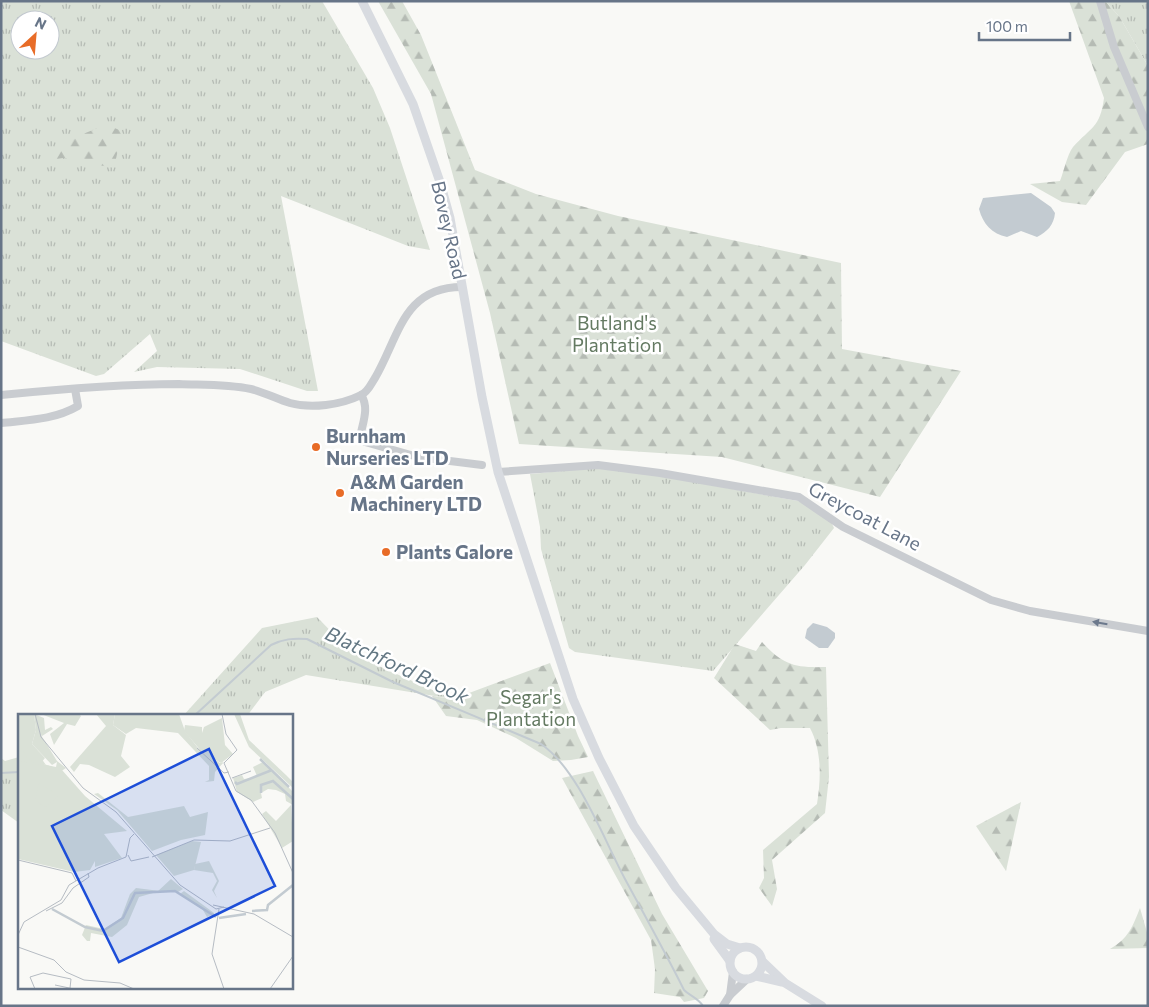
<svg xmlns="http://www.w3.org/2000/svg" width="1149" height="1007" font-family="Commissioner,sans-serif">
<style>
.grass{fill:url(#grass-tufts);fill-rule:evenodd}
.forest{fill:url(#forest-firs)}
.water{fill:#c3cbd1}
.lines{fill:none;stroke-linecap:round;stroke-linejoin:round}
.stream{stroke:#c3cbd1;stroke-width:2}
.minor{stroke:#c9ccd0;stroke-width:8}
.major{stroke:#d8dbe0;stroke-width:9}
.oneway{fill:#6c798c}
.poi-dot{fill:#e86c27;stroke:#fff;stroke-width:2}
.labels{text-anchor:middle;stroke-width:5;stroke-linejoin:round;paint-order:stroke}
.street-label{font-size:19px;fill:#677588;stroke:#fff}
.park-label{font-size:19px;fill:#647a62;stroke:#fff}
.poi-label{font-size:19px;font-weight:bold;fill:#677588;stroke:#fff;text-anchor:start}
.water-label{font-size:20px;font-style:italic;fill:#637783;stroke:#fff}
.inset-river{fill:none;stroke:#c3cbd1;stroke-width:2.5}
.inset-road{fill:none;stroke:#b6bcc3;stroke-width:1}
.view{fill:#1d4ed8;fill-opacity:0.15;stroke:#1d4ed8;stroke-width:2.5}
.inset-edge{fill:none;stroke:#677588;stroke-width:2.5}
</style>
<defs>
<pattern id="grass-tufts" width="24" height="20" patternUnits="userSpaceOnUse" patternTransform="scale(1.25)"><rect width="24" height="20" fill="#dae1d7"/><path d="M3 7l-1-3M5 7V3M7 7l1-3M15 17l-1-3M17 17v-4M19 17l1-3" fill="none" stroke="#b5bbb4"/></pattern>
<pattern id="forest-firs" width="22" height="20" patternUnits="userSpaceOnUse" patternTransform="scale(1.25)"><rect width="22" height="20" fill="#dae1d7"/><path d="M5 1l3.5 6h-7zM16 11l3.5 6h-7z" fill="#b5bbb4"/></pattern>
</defs>
<rect width="100%" height="100%" fill="#f9f9f6"/>
<!-- grass -->
<g class="grass">
<path d="M 1,1 L 322,1 L 373,88 L 390,128 L 430,250 L 408,246 L 281,196 L 318,391 L 307,391 L 240,369 L 157,367 L 134,372 L 157,351 L 150,334 L 104,374 L 96,376 L 1,341 ZM 20,20 L 50,20 L 50,50 L 20,50 Z"/>
<path d="M 1105,1 L 1148,1 L 1148,66 L 1119,16 Z"/>
<path d="M 602,468 L 628,470 L 798,501 C 810,507 829,514 834,528 L 805,565 L 713,671 L 575,652 L 569,648 L 541,549 L 540,527 L 530,474 C 555,472 577,469 602,468 Z"/>
<path d="M 317,617 L 348,649 L 365,660 L 453,699 L 306,675 L 265,692 L 247,716 L 183,716 L 262,628 Z"/>
<path d="M 19,757 L 19,823 L 1,810 L 1,758 L 5,761 Z"/>
</g>
<!-- forest -->
<g class="forest">
<path d="M 378,1 L 402,1 L 421,35 L 475,170 L 536,194 L 618,216 L 841,263 L 842,349 L 961,371 L 880,497 L 722,457 L 519,444 L 490,313 L 431,94 Z"/>
<path d="M 1069,1 L 1105,1 L 1119,16 L 1148,66 L 1148,144 L 1125,152 L 1086,205 L 1062,202 L 1030,184 L 1060,181 C 1064,171 1067,155 1073,147 C 1091,127 1100,128 1104,98 Z"/>
<path d="M 107,125 L 122,131 L 114,168 L 63,158 L 42,162 C 61,142 81,134 107,125 Z"/>
<path d="M 762,642 C 783,665 795,668 826,667 L 829,777 L 825,813 L 772,860 L 777,889 L 772,906 L 759,888 L 764,878 L 763,850 L 817,804 C 821,778 822,751 810,728 L 781,728 L 770,730 L 714,678 L 735,644 L 756,651 Z"/>
<path d="M 550,663 L 578,736 L 588,757 L 571,760 L 553,761 L 516,738 L 477,720 L 446,716 L 432,696 L 453,699 Z"/>
<path d="M 593,771 L 662,914 L 708,991 L 704,998 L 684,1002 L 680,997 L 654,993 L 655,969 L 651,940 L 562,778 Z"/>
<path d="M 1021,802 L 1006,871 L 976,826 Z"/>
<path d="M 1140,908 L 1148,936 L 1148,948 L 1110,949 C 1128,939 1133,926 1140,908 Z"/>
</g>
<!-- water -->
<g class="water">
<path d="M 1031,193 L 1051,207 L 1055,213 C 1054,225 1047,232 1037,237 L 1021,231 L 1007,237 C 992,234 983,224 979,209 L 983,198 Z"/>
<path d="M 813,623 L 827,627 L 835,633 L 835,638 L 828,648 L 819,648 L 805,638 L 807,629 Z"/>
</g>
<g class="lines">
<!-- stream -->
<g class="stream">
<path d="M 194,716 L 271,645 C 283,639 293,638 307,639 L 393,682 L 541,744 C 578,769 604,840 625,879 C 645,916 665,952 684,990 C 690,996 698,998 703,1006"/>
<path d="M 1,773 L 19,772"/>
</g>
<!-- minor -->
<g class="minor">
<path d="M 1100,1 L 1114,47 L 1148,127"/>
<path d="M 1,395 C 61,389 119,384 179,384 C 203,385 227,384 251,389 C 264,392 277,399 290,403 C 311,409 341,405 361,395 C 368,392 371,384 375,378 C 399,337 403,287 462,287"/>
<path d="M 361,395 C 370,408 362,424 360,438 L 365,442 L 418,457 L 482,465"/>
<path d="M 1,423 C 28,420 54,420 78,406 L 75,389"/>
<path d="M 498,472 L 598,465 L 660,473 L 799,497 L 843,527 L 991,600 L 1030,611 L 1148,631"/>
<path d="M 730,995 L 747,979"/>
<path d="M 723,1006 L 730,995 L 733,972"/>
</g>
<!-- major -->
<g class="major">
<path d="M 362,1 L 413,104 L 440,182 L 450,218 L 482,397 L 498,472 L 573,699 L 599,758 L 634,826 L 676,888 L 714,934 L 727,944 L 740,948"/>
<path d="M 714,939 L 730,961"/>
<circle cx="746" cy="963" r="16"/>
<path d="M 762,961 L 785,983 L 822,1006"/>
<path d="M 756,976 L 782,982"/>
</g>
</g>
<!-- one-way arrows -->
<defs><path id="oneway-solid" d="M-6-.8H1V-3.2L6.5 0L1 3.2V.8H-6Z" transform="scale(1.25)"/></defs>
<use class="oneway" href="#oneway-solid" transform="translate(1100 623) rotate(-170)"/>
<!-- markers -->
<g class="poi-dot">
<circle cx="316" cy="447" r="5"/>
<circle cx="340" cy="493" r="5"/>
<circle cx="386" cy="552" r="5"/>
</g>
<g class="labels">
<!-- street labels -->
<g class="street-label">
<text transform="translate(449 230) rotate(77)" y="7">Bovey Road</text>
<text transform="translate(865 516) rotate(28)" y="7">Greycoat Lane</text>
</g>
<!-- park labels -->
<g class="park-label">
<text x="617" y="330">Butland's<tspan x="617" dy="22">Plantation</tspan></text>
<text x="531" y="704">Segar's<tspan x="531" dy="22">Plantation</tspan></text>
</g>
<!-- poi labels -->
<g class="poi-label">
<text x="326" y="443">Burnham<tspan x="326" dy="22">Nurseries LTD</tspan></text>
<text x="350" y="489">A&amp;M Garden<tspan x="350" dy="22">Machinery LTD</tspan></text>
<text x="396" y="559">Plants Galore</text>
</g>
<!-- water labels -->
<g class="water-label">
<text transform="translate(397 665) rotate(25)" y="7">Blatchford Brook</text>
</g>
</g>
<!-- overview -->
<g transform="translate(18 714)">
<rect width="275" height="275" fill="#f9f9f6"/>
<path d="M 0,0 L 16,0 L 18,16 L 14,30 L 27,44 L 23,49 L 44,56 L 67,82 L 109,117 L 86,120 L 104,144 L 77,153 L 77,147 L 72,156 L 56,158 L 0,145 ZM 23,0 L 61,0 L 63,2 L 57,12 L 49,10 L 36,31 L 32,20 L 46,9 ZM 78,0 L 97,0 L 95,11 L 108,21 L 103,42 L 112,53 L 97,63 L 71,51 L 62,50 L 56,58 L 52,53 L 88,12 ZM 204,4 L 207,31 L 215,40 L 203,49 L 184,38 L 166,17 L 167,11 L 184,13 L 184,19 L 186,13 ZM 254,56 L 275,78 L 275,91 L 268,87 L 267,80 L 258,76 L 250,75 L 243,79 L 244,84 L 235,88 L 219,78 L 215,64 L 224,61 L 226,65 L 234,64 ZM 273,91 L 275,127 L 264,134 L 244,100 L 248,97 L 258,107 ZM 174,127 L 183,128 L 176,156 L 156,162 L 138,141 ZM 118,174 L 142,177 L 121,183 L 109,211 L 94,223 L 73,219 L 72,227 L 69,227 L 64,221 L 68,211 L 86,215 L 103,204 L 112,180 Z" fill="#dae1d7"/>
<path d="M 16,0 L 26,4 L 27,16 L 33,13 L 35,15 L 24,22 L 20,16 L 39,47 L 48,54 L 42,58 L 26,50 L 16,51 L 0,46 L 0,29 L 10,45 L 17,49 L 23,44 L 28,51 L 38,53 L 39,48 L 34,51 L 14,30 L 18,16 ZM 97,0 L 161,0 L 167,17 L 180,34 L 202,49 L 206,48 L 197,58 L 196,67 L 187,68 L 191,66 L 191,52 L 160,19 L 118,14 L 108,20 L 95,11 ZM 216,0 L 222,0 L 231,26 L 268,61 L 275,68 L 275,74 L 231,33 ZM 245,48 L 254,56 L 239,62 L 235,53 ZM 21,69 L 41,82 L 27,93 L 17,86 ZM 80,79 L 110,103 L 166,92 L 172,103 L 190,98 L 187,121 L 163,126 L 134,137 L 99,96 L 76,80 ZM 191,147 L 201,167 L 196,177 L 199,184 L 194,176 L 199,167 L 195,159 L 176,156 L 177,150 ZM 153,165 L 165,175 L 160,178 L 139,178 ZM 166,177 L 196,199 L 196,200 L 189,203 L 185,196 L 162,180 Z" fill="#dae1d7"/>
<path class="inset-river" d="M 242,45 L 271,73M 217,68 L 219,70 L 254,56M 243,79 L 243,71 L 255,67 L 275,85M 34,195 L 67,213 L 85,217 L 105,204 L 117,179 L 157,177 L 198,203M 234,197 L 249,196 L 250,191 L 275,171M 201,204 L 228,200"/>
<path class="inset-road" d="M 17,0 L 23,23 L 65,74 L 98,98 L 162,171 L 198,195 L 206,193M 204,0 L 208,20 L 219,36 L 206,49 L 218,77 L 233,86 L 257,119 L 275,159M 179,34 L 206,59 L 211,58M 214,64 L 233,57M 110,141 L 113,147 L 131,143M 134,143 L 176,126 L 212,127 L 252,114M 0,146 L 54,159 L 58,167M 195,191 L 236,200 L 275,223M 201,195 L 194,240 L 206,275M 28,197 L 44,189 L 55,174 L 71,163 L 70,159M 0,221 L 6,208 L 43,186 L 51,171 L 80,154 L 108,143 L 112,124 L 116,120M 0,233 L 36,246 L 48,258 L 66,266 L 102,269 L 116,275M 37,271 L 56,275M 17,275 L 12,263 L 25,259 L 53,265 L 52,274M 252,275 L 275,242"/>
<path class="view" d="M 191,35 L 257,172 L 101,248 L 34,112 Z"/>
<rect width="275" height="275" class="inset-edge"/>
</g>
<!-- border -->
<rect width="1149" height="1007" fill="none" stroke="#677588" stroke-width="5"/>
<!-- north arrow -->
<g transform="translate(35 35) rotate(26)"><circle r="24" fill="#ffffff" stroke="#c2c8cf"/>
<path d="M0-4L9 19L0 12L-9 19Z" fill="#e86c27"/>
<text y="-8" font-size="14" font-weight="bold" text-anchor="middle" fill="#677588">N</text>
</g>
<!-- scale -->
<path d="M979 32v8h91v-8" fill="none" stroke="#677588" stroke-width="2.5"/>
<text x="986" y="32" font-size="15" fill="#677588" stroke="#ffffff" stroke-width="4" paint-order="stroke">100 m</text>
</svg>
